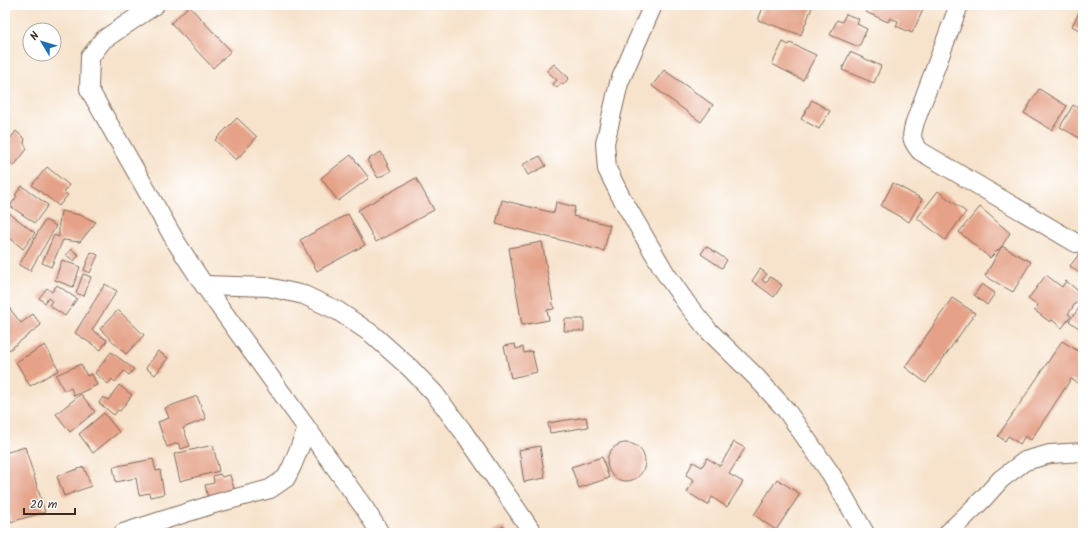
<svg xmlns="http://www.w3.org/2000/svg" width="1088" height="538" font-family="Kalam,sans-serif">
<style>
.building{fill:#e5a288}
.lines{fill:none;stroke-linecap:round;stroke-linejoin:round}
.street-casing{stroke:#7d6a5b;stroke-width:20}
.street{stroke:#fff;stroke-width:18}
</style>
<rect width="100%" height="100%" fill="#fff"/>
<filter id="ink" filterUnits="userSpaceOnUse"><feTurbulence type="fractalNoise" baseFrequency=".025" numOctaves="2"/><feDisplacementMap in="SourceGraphic" scale="8" xChannelSelector="R" yChannelSelector="G"/><feConvolveMatrix kernelMatrix="1 2 1 2 8 2 1 2 1" color-interpolation-filters="sRGB"/></filter>
<filter id="wash" filterUnits="userSpaceOnUse"><feTurbulence type="fractalNoise" baseFrequency=".012" numOctaves="4" result="noise"/><feDisplacementMap in="SourceGraphic" scale="16" xChannelSelector="R" yChannelSelector="G"/><feGaussianBlur stdDeviation="0.9" result="paint"/><feColorMatrix in="noise" values="0 0 0 0 0 0 0 0 0 0 0 0 0 0 0 0 0 1.4 0 .05"/><feComposite in="paint" operator="in"/></filter>
<g filter="url(#wash)">
<rect width="100%" height="100%" fill="#f7e2cb"/>
<g id="blocks">
<!-- building -->
<g class="building">
<path d="M 764,5 L 813,5 L 801,35 L 758,20 Z"/>
<path d="M 869,5 L 921,5 L 925,6 L 912,33 L 896,26 L 898,21 L 890,18 L 888,22 L 866,12 Z"/>
<path d="M 1083,5 L 1083,32 L 1072,26 Z"/>
<path d="M 189,6 L 231,51 L 213,68 L 171,23 Z"/>
<path d="M 846,14 L 859,19 L 857,24 L 867,29 L 859,47 L 830,35 L 837,20 L 842,22 Z"/>
<path d="M 783,42 L 789,45 L 790,43 L 816,55 L 803,80 L 772,64 Z"/>
<path d="M 850,52 L 881,66 L 874,83 L 842,70 Z"/>
<path d="M 554,64 L 569,78 L 563,85 L 561,83 L 557,88 L 553,84 L 557,80 L 547,71 Z"/>
<path d="M 664,70 L 713,105 L 701,122 L 652,86 Z"/>
<path d="M 1039,89 L 1067,106 L 1052,130 L 1024,113 Z"/>
<path d="M 812,100 L 830,111 L 819,129 L 801,119 Z"/>
<path d="M 1073,105 L 1083,111 L 1083,140 L 1060,127 Z"/>
<path d="M 237,118 L 257,137 L 236,160 L 215,140 Z"/>
<path d="M 16,131 L 25,139 L 24,143 L 27,149 L 14,166 L 5,159 L 5,137 L 6,135 L 10,139 Z"/>
<path d="M 381,152 L 391,171 L 378,178 L 367,160 Z"/>
<path d="M 351,155 L 369,178 L 338,201 L 321,178 Z"/>
<path d="M 540,156 L 546,166 L 528,175 L 522,165 Z"/>
<path d="M 47,167 L 69,185 L 64,192 L 68,195 L 59,206 L 32,185 Z"/>
<path d="M 416,178 L 434,210 L 376,242 L 358,210 Z"/>
<path d="M 893,183 L 922,199 L 909,222 L 881,206 Z"/>
<path d="M 22,186 L 48,205 L 35,223 L 10,206 L 17,196 L 15,195 Z"/>
<path d="M 938,191 L 966,212 L 945,240 L 917,218 Z"/>
<path d="M 502,200 L 554,213 L 556,202 L 575,207 L 573,216 L 610,225 L 604,251 L 496,224 Z"/>
<path d="M 980,207 L 1010,233 L 1002,246 L 1031,262 L 1013,292 L 985,276 L 1002,246 L 990,258 L 959,232 Z"/>
<path d="M 61,211 L 80,215 L 96,222 L 80,242 L 63,240 L 51,267 L 42,263 L 54,235 L 59,237 L 59,224 Z"/>
<path d="M 9,213 L 35,233 L 23,249 L 10,238 L 5,244 L 5,218 Z"/>
<path d="M 348,214 L 365,245 L 317,271 L 300,240 Z"/>
<path d="M 45,220 L 56,226 L 30,271 L 19,265 Z"/>
<path d="M 542,242 L 554,309 L 547,310 L 549,320 L 522,325 L 509,248 Z"/>
<path d="M 706,246 L 727,260 L 722,268 L 701,254 Z"/>
<path d="M 71,249 L 79,255 L 74,261 L 66,255 Z"/>
<path d="M 1083,249 L 1083,276 L 1070,266 Z"/>
<path d="M 91,252 L 98,255 L 90,273 L 84,270 Z"/>
<path d="M 62,260 L 80,267 L 73,287 L 55,280 Z"/>
<path d="M 760,269 L 767,274 L 762,280 L 766,283 L 770,277 L 782,285 L 774,297 L 752,281 Z"/>
<path d="M 83,274 L 91,277 L 84,296 L 76,293 Z"/>
<path d="M 1046,275 L 1062,287 L 1066,281 L 1082,294 L 1068,314 L 1071,316 L 1062,328 L 1052,320 L 1050,322 L 1034,310 L 1038,306 L 1028,299 Z"/>
<path d="M 105,284 L 117,291 L 92,330 L 107,340 L 101,350 L 75,333 Z"/>
<path d="M 982,284 L 995,293 L 987,305 L 974,295 Z"/>
<path d="M 57,285 L 77,299 L 65,316 L 49,305 L 52,301 L 48,298 L 45,303 L 39,298 L 47,288 L 52,292 Z"/>
<path d="M 952,298 L 975,313 L 926,383 L 905,367 Z"/>
<path d="M 1083,303 L 1083,331 L 1069,321 Z"/>
<path d="M 7,305 L 21,323 L 33,314 L 41,325 L 9,350 L 5,345 L 5,307 Z"/>
<path d="M 118,310 L 144,335 L 126,354 L 100,329 Z"/>
<path d="M 565,319 L 584,319 L 584,331 L 564,331 Z"/>
<path d="M 1062,341 L 1083,354 L 1083,386 L 1071,379 L 1031,440 L 1025,436 L 1020,444 L 1008,436 L 1005,441 L 998,436 Z"/>
<path d="M 515,344 L 516,349 L 523,347 L 524,353 L 532,351 L 537,372 L 511,378 L 504,346 Z"/>
<path d="M 45,345 L 59,370 L 30,386 L 16,362 Z"/>
<path d="M 158,351 L 168,358 L 155,375 L 146,368 Z"/>
<path d="M 111,352 L 134,369 L 129,375 L 124,371 L 115,382 L 112,379 L 108,384 L 95,373 Z"/>
<path d="M 81,364 L 87,376 L 92,374 L 97,385 L 74,396 L 71,388 L 64,391 L 56,375 Z"/>
<path d="M 119,385 L 132,395 L 120,411 L 118,410 L 114,415 L 99,403 L 103,397 L 108,400 Z"/>
<path d="M 81,394 L 95,412 L 70,432 L 56,414 Z"/>
<path d="M 197,396 L 206,419 L 183,428 L 190,446 L 181,449 L 178,443 L 167,447 L 158,422 L 169,418 L 165,408 Z"/>
<path d="M 104,413 L 119,432 L 93,453 L 79,434 Z"/>
<path d="M 586,417 L 588,427 L 550,433 L 548,423 Z"/>
<path d="M 734,442 L 745,448 L 729,474 L 743,482 L 727,507 L 712,497 L 708,505 L 687,492 L 694,480 L 686,475 L 693,462 L 702,467 L 707,458 L 720,466 Z"/>
<circle cx="626" cy="462" r="19"/>
<path d="M 213,445 L 219,471 L 180,481 L 174,454 Z"/>
<path d="M 540,446 L 545,478 L 524,482 L 519,450 Z"/>
<path d="M 25,447 L 45,512 L 11,522 L 5,501 L 5,453 Z"/>
<path d="M 602,457 L 609,478 L 579,488 L 571,467 Z"/>
<path d="M 153,459 L 156,471 L 160,470 L 164,494 L 150,497 L 149,493 L 139,495 L 136,478 L 116,482 L 113,467 Z"/>
<path d="M 84,467 L 91,486 L 64,496 L 57,476 Z"/>
<path d="M 220,474 L 222,477 L 230,475 L 235,492 L 208,498 L 205,485 L 214,483 L 213,476 Z"/>
<path d="M 777,479 L 800,494 L 776,530 L 754,515 Z"/>
<path d="M 504,526 L 508,533 L 490,533 Z"/>
</g>
</g>
</g>
<g filter="url(#ink)">
<use href="#blocks" fill-opacity="0" stroke="#7d6a5b" stroke-width="1"/>
<g class="lines">
<!-- street casing -->
<g class="street-casing">
<g id="street">
<path d="M 155,5 L 103,40 L 90,57 L 89,89 L 176,242 L 204,285 L 365,509 L 380,533"/>
<path d="M 653,5 L 619,83 L 605,143 L 607,169 L 620,195 L 666,274 L 687,304 L 709,331 L 756,377 L 786,410 L 831,474 L 865,533"/>
<path d="M 959,5 L 915,122 C 911,136 910,139 920,151 L 1076,243"/>
<path d="M 204,285 L 268,287 L 304,295 L 338,311 L 372,334 L 410,368 L 434,393 L 462,430 L 533,533"/>
<path d="M 123,533 L 214,504 L 270,489 L 286,478 L 292,466 L 307,429"/>
<path d="M 948,533 L 983,499 L 1001,479 L 1025,461 L 1050,454 L 1083,452"/>
</g>
</g>
<!-- street -->
<use href="#street" class="street"/>
</g>
</g>
<!-- margin -->
<rect width="1088" height="538" fill="none" stroke="#fff" stroke-width="20"/>
<!-- north arrow -->
<g transform="translate(42 42) rotate(308)"><circle r="19" fill="#ffffff" stroke="#b1aaa5"/>
<path d="M0-3L7 15L0 10L-7 15Z" fill="#1f6fb2"/>
<text y="-6" font-size="11" font-weight="bold" text-anchor="middle" fill="#3b2a1e">N</text>
</g>
<!-- scale -->
<path d="M24 508v6h51v-6" fill="none" stroke="#3b2a1e" stroke-width="2"/>
<text x="30" y="508" font-size="12" fill="#3b2a1e" stroke="#ffffff" stroke-width="3" paint-order="stroke">20 m</text>
</svg>
